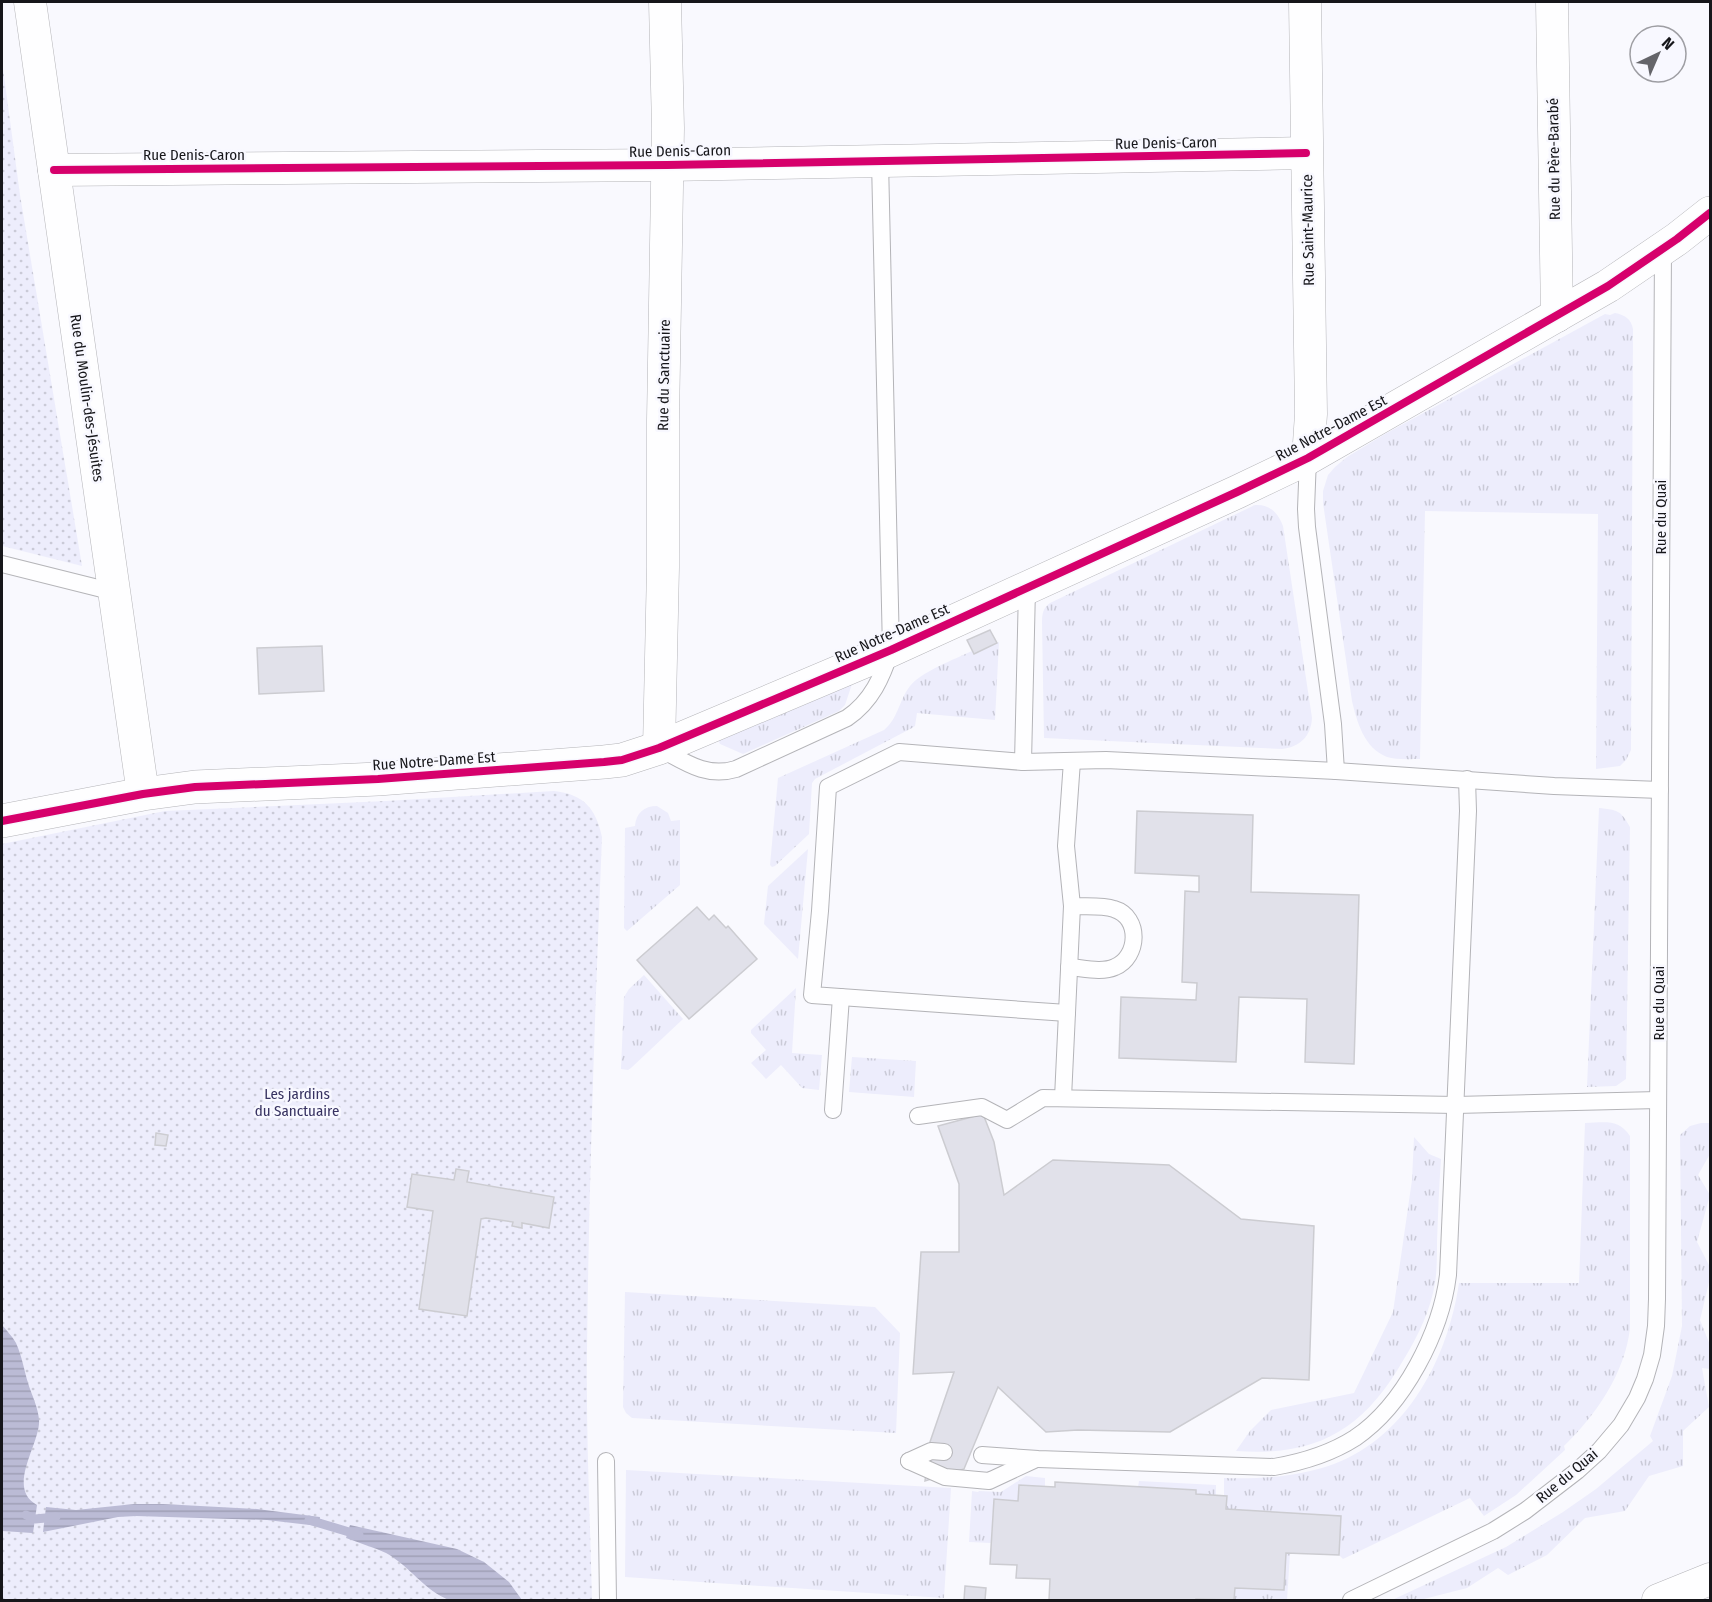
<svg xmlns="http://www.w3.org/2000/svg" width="1712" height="1602" font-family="'Fira Sans Condensed',sans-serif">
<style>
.grass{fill:url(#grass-tufts)}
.park{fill:url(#park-dots)}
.water{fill:url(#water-rules)}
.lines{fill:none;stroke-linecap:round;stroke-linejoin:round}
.stream{stroke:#bbbbd5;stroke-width:9}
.building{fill:#e1e1ea;stroke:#ccccd1;stroke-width:1.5}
.lane-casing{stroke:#b4b4b8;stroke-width:18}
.street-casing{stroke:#b4b4b8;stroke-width:33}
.secondary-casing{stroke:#b4b4b8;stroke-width:34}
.lane{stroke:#fefeff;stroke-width:16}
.street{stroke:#fefeff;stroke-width:32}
.secondary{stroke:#fefeff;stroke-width:33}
.cycleway-casing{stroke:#f8f8ff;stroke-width:11}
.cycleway{stroke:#d6006c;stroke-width:8}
.labels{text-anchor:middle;stroke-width:5;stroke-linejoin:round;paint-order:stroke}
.street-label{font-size:15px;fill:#16161a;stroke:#f8f8ff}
.park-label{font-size:15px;fill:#373261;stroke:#f8f8ff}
</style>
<defs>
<pattern id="grass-tufts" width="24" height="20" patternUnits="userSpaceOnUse" patternTransform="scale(1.5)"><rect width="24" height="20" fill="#ededfc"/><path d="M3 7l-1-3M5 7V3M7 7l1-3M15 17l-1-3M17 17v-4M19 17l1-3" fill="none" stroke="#cacad7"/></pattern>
<pattern id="park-dots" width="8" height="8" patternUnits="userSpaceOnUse" patternTransform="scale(1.5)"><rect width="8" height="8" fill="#ededfc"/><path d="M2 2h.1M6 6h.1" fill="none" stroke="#cacad7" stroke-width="1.8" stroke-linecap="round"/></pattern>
<pattern id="water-rules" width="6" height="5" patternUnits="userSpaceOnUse" patternTransform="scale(1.5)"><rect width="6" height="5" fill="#bbbbd5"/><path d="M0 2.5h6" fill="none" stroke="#a0a0b6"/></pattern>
</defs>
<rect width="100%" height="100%" fill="#f9f9fe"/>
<!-- grass -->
<g class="grass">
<path d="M 1615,313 C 1625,315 1631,319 1633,329 L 1631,750 L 1626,760 L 1620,766 L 1596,769 L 1598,514 L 1425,511 L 1420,759 C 1410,759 1396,760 1387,757 C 1364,748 1357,722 1352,701 L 1323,503 L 1323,491 L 1328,475 L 1335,467 L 1347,457 L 1385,434 L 1605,314 L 1610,315 Z"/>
<path d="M 1255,505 C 1270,504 1278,513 1283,526 L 1312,718 C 1311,736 1300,747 1282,749 L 1044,738 L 1042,622 C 1042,614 1043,608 1050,603 Z"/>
<path d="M 999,642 L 995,720 L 917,713 L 915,726 L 912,728 L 815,779 L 812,783 L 809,834 L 775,866 L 772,867 L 770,865 L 778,778 L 884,730 C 898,719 899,700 910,686 C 921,672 955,659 972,651 L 974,654 Z"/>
<path d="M 852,684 L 845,705 L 839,711 L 743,754 L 720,744 L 718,740 Z"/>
<path d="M 657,806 L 668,813 L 671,821 L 680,820 L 680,885 L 627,931 L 624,928 L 625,828 L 635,826 C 636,813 644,806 657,806 Z"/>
<path d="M 1599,808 C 1617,810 1621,810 1630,827 L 1626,1079 L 1616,1086 L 1587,1087 Z"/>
<path d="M 808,849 L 798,959 L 764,924 L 768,886 Z"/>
<path d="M 644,975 L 683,1019 L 631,1068 L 628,1070 L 621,1069 L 624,997 L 629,989 Z"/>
<path d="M 796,988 L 792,1053 L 822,1055 L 819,1090 L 802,1088 L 781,1065 L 766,1079 L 751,1063 L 766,1050 L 751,1033 L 751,1030 Z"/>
<path d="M 852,1057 L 916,1061 L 914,1097 L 849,1092 Z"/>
<path d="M 1585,1123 C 1604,1123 1618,1118 1630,1136 L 1630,1328 C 1625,1373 1596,1415 1564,1446 L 1565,1450 L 1516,1495 L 1484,1516 L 1470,1498 L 1343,1559 L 1339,1555 L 1341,1516 L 1226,1509 L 1227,1496 L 1224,1496 L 1224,1478 C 1262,1479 1298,1477 1334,1464 C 1408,1436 1448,1357 1459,1283 L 1579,1283 Z"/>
<path d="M 1701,1123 L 1709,1123 L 1710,1154 L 1698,1175 L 1710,1195 L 1697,1242 L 1710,1267 L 1710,1278 L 1700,1320 L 1710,1345 L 1710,1369 L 1702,1368 L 1709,1407 L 1683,1431 L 1683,1466 L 1649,1476 L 1625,1511 L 1585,1518 L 1547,1555 L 1508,1575 L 1498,1568 L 1467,1588 L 1420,1600 L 1392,1600 L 1506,1547 L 1563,1512 L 1596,1489 L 1653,1441 L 1650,1436 L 1672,1376 L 1682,1326 L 1680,1135 L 1690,1126 Z"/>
<path d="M 1414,1137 L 1429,1154 L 1441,1159 C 1439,1187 1438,1214 1437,1242 C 1437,1255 1437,1270 1435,1283 C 1431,1309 1418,1336 1404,1359 C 1364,1429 1318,1457 1236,1451 L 1250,1431 L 1271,1410 L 1354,1393 L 1393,1312 L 1412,1180 Z"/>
<path d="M 625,1292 L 875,1307 L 900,1333 L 896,1433 L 632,1418 L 626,1413 L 623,1407 Z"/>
<path d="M 626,1470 L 951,1488 L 944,1598 L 625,1577 Z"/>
<path d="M 1026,1476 L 1045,1478 L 1045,1487 L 1019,1486 L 1018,1501 L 994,1499 L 991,1543 L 969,1542 L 972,1491 L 978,1492 L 979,1491 L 1001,1492 Z"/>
<path d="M 1139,1481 L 1216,1485 L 1216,1495 L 1196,1494 L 1196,1490 L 1138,1487 Z"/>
<path d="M 1286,1553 L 1290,1553 L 1287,1600 L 1234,1600 L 1235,1588 L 1284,1590 Z"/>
</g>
<!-- park -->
<g class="park">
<path d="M 2,61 L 20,195 L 82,566 L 2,546 Z"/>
<path d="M 554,791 C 583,794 596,808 602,837 C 595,1008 589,1179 587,1350 C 586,1434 590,1517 592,1600 L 2,1600 L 2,844 L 165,811 L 386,801 Z"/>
</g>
<!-- water -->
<g class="water">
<path d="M 2,1325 C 7,1331 12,1336 16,1343 C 22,1356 24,1370 28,1383 C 32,1396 40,1411 39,1424 C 37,1448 7,1489 37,1505 L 33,1533 L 2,1531 Z"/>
<path d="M 134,1504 L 163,1504 L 257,1509 L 320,1517 L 318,1526 L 267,1520 L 136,1516 L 118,1517 L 43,1532 L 46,1507 L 76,1510 Z"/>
<path d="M 350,1525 L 457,1549 L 484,1562 L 509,1582 L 522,1600 L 450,1600 C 424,1591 410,1566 386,1553 C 373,1547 359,1543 346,1538 Z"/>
</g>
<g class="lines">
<!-- stream -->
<g class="stream">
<path d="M 26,1515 L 35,1519 L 56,1517"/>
<path d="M 309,1520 L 359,1535"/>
</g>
</g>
<!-- building -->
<g class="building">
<path d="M 990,630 L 997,643 L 974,654 L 967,640 Z"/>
<path d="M 322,646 L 324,691 L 259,694 L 257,648 Z"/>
<path d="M 1137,811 L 1253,815 L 1251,892 L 1359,895 L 1354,1064 L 1305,1062 L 1307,999 L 1239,997 L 1236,1062 L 1119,1058 L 1121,997 L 1196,1000 L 1197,983 L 1182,982 L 1185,891 L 1199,892 L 1199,876 L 1135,873 Z"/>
<path d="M 697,907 L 709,920 L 714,915 L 726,928 L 728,926 L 757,959 L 689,1019 L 637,960 Z"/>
<path d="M 983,1114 L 994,1142 L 1004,1195 L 1053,1160 L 1169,1165 L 1241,1219 L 1314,1226 L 1309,1380 L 1262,1378 L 1170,1432 L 1078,1430 L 1046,1432 L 998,1387 L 964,1469 L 925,1481 L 930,1442 L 954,1372 L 913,1374 L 921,1252 L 959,1252 L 959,1184 L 938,1126 Z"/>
<path d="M 156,1133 L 168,1135 L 166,1146 L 155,1145 Z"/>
<path d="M 456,1169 L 469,1171 L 467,1182 L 554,1197 L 549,1228 L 522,1223 L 522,1228 L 512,1226 L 513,1222 L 486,1218 L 481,1219 L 467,1316 L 419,1309 L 433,1211 L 407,1207 L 412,1174 L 454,1180 Z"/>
<path d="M 1055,1482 L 1196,1490 L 1196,1494 L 1227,1496 L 1226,1509 L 1341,1516 L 1339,1555 L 1286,1553 L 1284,1590 L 1235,1588 L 1234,1600 L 1196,1599 L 1196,1600 L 1049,1600 L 1050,1579 L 1016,1578 L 1017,1565 L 990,1564 L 994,1499 L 1018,1501 L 1019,1485 L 1055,1487 Z"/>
<path d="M 965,1586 L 986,1588 L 985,1600 L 964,1600 Z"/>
</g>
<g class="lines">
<!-- lane casing -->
<g class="lane-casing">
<g id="lane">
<path d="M 1308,458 L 1306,509 L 1307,527 L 1333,724 L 1336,771"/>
<path d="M 2,564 L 114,592"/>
<path d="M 659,748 C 685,762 706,778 736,769 L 847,718 C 872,701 882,677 891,650 L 880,161"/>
<path d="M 1023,762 L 1027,588"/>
<path d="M 1069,967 C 1083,968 1102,973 1115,967 C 1139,957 1141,917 1114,909 C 1102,905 1086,907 1072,906"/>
<path d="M 1067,1013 L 812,995 L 820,911 L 828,787 L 899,752 L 1023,762 L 1106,760 L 1336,771 L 1554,786 L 1660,790"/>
<path d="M 1063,1098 L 1072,906 L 1066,846 L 1072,761"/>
<path d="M 833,1110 L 841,997"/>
<path d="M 918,1116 L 982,1107 L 1007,1120 L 1043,1098 L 1456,1105 L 1658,1100"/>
<path d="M 982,1455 L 1038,1459 L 1274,1467 C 1303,1462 1330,1454 1355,1438 C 1404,1405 1441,1332 1448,1275 L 1468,811 L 1467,779"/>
<path d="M 606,1461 L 608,1600"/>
<path d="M 909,1461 L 945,1477 L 989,1481 L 1034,1460"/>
<path d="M 909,1461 L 931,1451 L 944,1452"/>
<path d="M 1351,1600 L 1493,1531 L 1525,1511 L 1577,1471 L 1599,1451 L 1621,1425 L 1637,1398 L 1645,1379 L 1652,1355 L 1656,1326 L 1657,1299 L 1663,249"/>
</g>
</g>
<!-- street casing -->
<g class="street-casing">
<g id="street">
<path d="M 30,2 L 143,794"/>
<path d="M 1305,2 L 1311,414 L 1308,458"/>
<path d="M 1552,2 L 1557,316"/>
<path d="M 54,170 L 667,165 L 1306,153"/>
<path d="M 659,748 L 663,567 L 663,420 L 668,128 L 665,2"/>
<path d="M 1658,1600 L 1710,1579"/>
</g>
</g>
<!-- secondary casing -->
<g class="secondary-casing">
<path id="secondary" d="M 2,821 L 143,794 L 195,787 L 378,779 L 604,762 L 622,760 L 659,748 L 891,650 L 1237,492 L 1308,458 L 1608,286 L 1677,239 L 1710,213"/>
</g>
<!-- lane -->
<use href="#lane" class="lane"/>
<!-- street -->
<use href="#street" class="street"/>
<!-- secondary -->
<use href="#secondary" class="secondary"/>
<!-- cycleway casing -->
<g class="cycleway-casing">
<g id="cycleway">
<path d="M 54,170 L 667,165 L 1306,153"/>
<path d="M 2,821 L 143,794 L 195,787 L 378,779 L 604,762 L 622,760 L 659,748 L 891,650 L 1237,492 L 1308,458 L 1608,286 L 1677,239 L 1710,213"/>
</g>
</g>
<!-- cycleway -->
<use href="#cycleway" class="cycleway"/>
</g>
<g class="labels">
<!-- street labels -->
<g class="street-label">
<text transform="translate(1166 143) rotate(-1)" y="5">Rue Denis-Caron</text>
<text transform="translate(680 151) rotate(-1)" y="5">Rue Denis-Caron</text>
<text x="194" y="160">Rue Denis-Caron</text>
<text transform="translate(1554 159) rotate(-91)" y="5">Rue du Père-Barabé</text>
<text transform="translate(1308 230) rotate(-91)" y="5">Rue Saint-Maurice</text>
<text transform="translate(664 375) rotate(-89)" y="5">Rue du Sanctuaire</text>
<text transform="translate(87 398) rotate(82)" y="5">Rue du Moulin-des-Jésuites</text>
<text transform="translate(1331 428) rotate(-28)" y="5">Rue Notre-Dame Est</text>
<text transform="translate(1661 517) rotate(-90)" y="5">Rue du Quai</text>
<text transform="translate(892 633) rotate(-24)" y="5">Rue Notre-Dame Est</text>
<text transform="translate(434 761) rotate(-4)" y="5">Rue Notre-Dame Est</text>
<text transform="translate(1659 1003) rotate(-90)" y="5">Rue du Quai</text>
<text transform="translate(1567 1476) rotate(-40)" y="5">Rue du Quai</text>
</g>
<!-- park labels -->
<g class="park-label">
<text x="297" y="1099">Les jardins<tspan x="297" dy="17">du Sanctuaire</tspan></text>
</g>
</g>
<!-- border -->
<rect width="1712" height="1602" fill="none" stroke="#16161a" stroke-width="6"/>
<!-- north arrow -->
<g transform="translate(1658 54) rotate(44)"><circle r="28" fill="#f8f8ff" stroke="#9e9ea3" stroke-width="1.5"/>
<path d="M0-4.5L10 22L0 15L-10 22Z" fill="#65656a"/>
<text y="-9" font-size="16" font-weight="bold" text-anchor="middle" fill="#16161a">N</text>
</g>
</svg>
